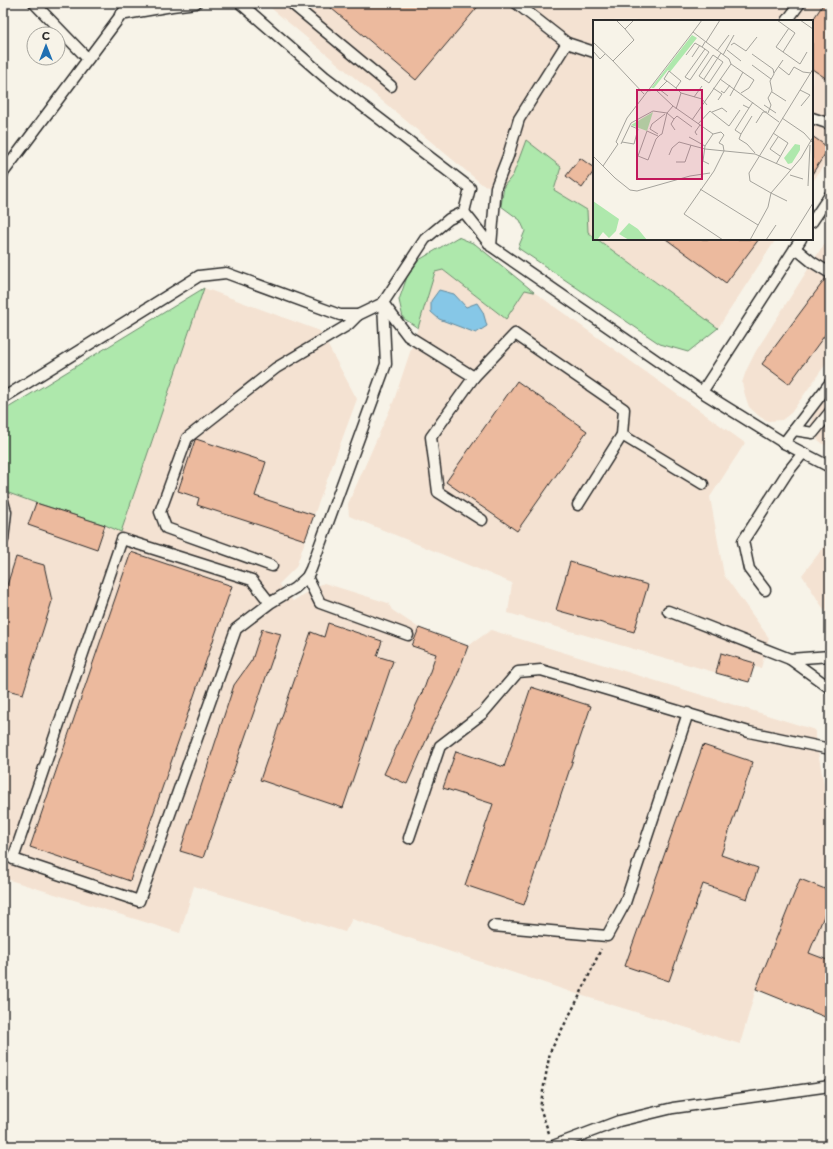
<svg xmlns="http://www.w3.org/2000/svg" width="833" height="1149" font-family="'Playpen Sans',sans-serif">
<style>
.built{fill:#f4e2d2}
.green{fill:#aee8ac;stroke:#6c8a6c}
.water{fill:#86c7e7;stroke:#62899c}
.building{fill:#ecba9e;stroke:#2b2b2b}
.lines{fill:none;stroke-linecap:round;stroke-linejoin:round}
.lane-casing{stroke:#2b2b2b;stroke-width:13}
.path{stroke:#2b2b2b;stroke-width:2.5;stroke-dasharray:3 3;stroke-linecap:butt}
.lane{stroke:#f7f3e8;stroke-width:10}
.inset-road{fill:none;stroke:#a5a39c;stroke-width:1}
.view{fill:#c2185b;fill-opacity:0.15;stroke:#c2185b;stroke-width:2}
.inset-edge{fill:none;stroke:#2b2b2b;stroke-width:2}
</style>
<rect width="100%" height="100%" fill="#f7f3e8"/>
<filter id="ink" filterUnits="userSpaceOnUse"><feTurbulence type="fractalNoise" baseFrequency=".025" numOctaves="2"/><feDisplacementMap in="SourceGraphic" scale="8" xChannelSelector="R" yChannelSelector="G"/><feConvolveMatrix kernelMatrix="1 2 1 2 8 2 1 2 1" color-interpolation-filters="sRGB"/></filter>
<g filter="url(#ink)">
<!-- built -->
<g class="built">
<path d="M 265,3 L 830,3 L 830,155 L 812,183 L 812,21 L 594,21 L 594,237 L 588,233 L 587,210 L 554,190 L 561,167 L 526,141 L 516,171 L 504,186 L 496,187 L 483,185 Z"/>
<path d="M 830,237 L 830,358 L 791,413 L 782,420 L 768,421 L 760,417 L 749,407 L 745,395 L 742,383 L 746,371 L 756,351 L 819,252 Z"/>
<path d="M 597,239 L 776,239 L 718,328 Z"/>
<path d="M 443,270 L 506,319 L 525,290 L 534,292 L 745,443 L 710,497 L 724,575 L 769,638 L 761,668 L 754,667 L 749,682 L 508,613 L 512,583 L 349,516 L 348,504 L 394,400 L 414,340 L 435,272 Z"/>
<path d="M 204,288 L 320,331 L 357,399 L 314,515 L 296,567 L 279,584 L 293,601 L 313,588 L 324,583 L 388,603 L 392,610 L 419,628 L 468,646 L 491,630 L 815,730 L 817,746 L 828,806 L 830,803 L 830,1019 L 756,989 L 740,1044 L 580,995 L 352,919 L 345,932 L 194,886 L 180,933 L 3,878 L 3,491 L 36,503 L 105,525 L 121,531 Z"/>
<path d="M 830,394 L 830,449 L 814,437 L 810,426 L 814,412 Z"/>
<path d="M 830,539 L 830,619 L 802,575 Z"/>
</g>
<!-- green -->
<g class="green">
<path d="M 526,140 L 561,167 L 554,190 L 587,210 L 588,232 L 594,237 L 594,239 L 597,239 L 718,328 L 688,352 L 660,344 L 518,248 L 525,231 L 520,220 L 501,206 L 504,186 L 513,175 Z"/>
<path d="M 458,237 L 475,244 L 534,292 L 525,290 L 506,319 L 443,270 L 435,272 L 418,328 L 403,318 L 399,300 L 407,277 L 419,260 Z"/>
<path d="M 204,288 L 121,532 L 105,525 L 36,503 L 3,491 L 3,411 Z"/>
</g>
<!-- water -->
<path class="water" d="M 439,290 L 454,294 L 466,307 L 477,303 L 483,312 L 487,326 L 476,333 L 439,319 L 431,312 L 431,301 Z"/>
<!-- building -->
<g class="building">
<path d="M 325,3 L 481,3 L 416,80 Z"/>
<path d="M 824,3 L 830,3 L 830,81 L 812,69 L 812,21 Z"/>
<path d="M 812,136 L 829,148 L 812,174 Z"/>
<path d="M 580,158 L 594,168 L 594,171 L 582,188 L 566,176 Z"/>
<path d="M 666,239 L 759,239 L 726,283 Z"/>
<path d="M 826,278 L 830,279 L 830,328 L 789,384 L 762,364 Z"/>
<path d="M 517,381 L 587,431 L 517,531 L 446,482 Z"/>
<path d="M 196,439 L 266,462 L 255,496 L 314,515 L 305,540 L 197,505 L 199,498 L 178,491 L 195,440 Z"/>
<path d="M 36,503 L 105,525 L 97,549 L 28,525 Z"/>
<path d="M 131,552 L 232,586 L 130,881 L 30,847 Z"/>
<path d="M 16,557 L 44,565 L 52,601 L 23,694 L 3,689 L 3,598 Z"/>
<path d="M 570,562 L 648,585 L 634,632 L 556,610 Z"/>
<path d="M 328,623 L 382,641 L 377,656 L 393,661 L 343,808 L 260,780 L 311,632 L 324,637 Z"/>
<path d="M 419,628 L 468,646 L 454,684 L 432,727 L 407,784 L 384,774 L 425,686 L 436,654 L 412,646 Z"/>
<path d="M 262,629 L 281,634 L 203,858 L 180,851 L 234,685 L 252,660 Z"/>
<path d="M 721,653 L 755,663 L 749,682 L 716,673 Z"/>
<path d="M 531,687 L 591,706 L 524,905 L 465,885 L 493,804 L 443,788 L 456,751 L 504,767 Z"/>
<path d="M 703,745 L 753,762 L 721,855 L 758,868 L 747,899 L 703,884 L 669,981 L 625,966 Z"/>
<path d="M 800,879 L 830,891 L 830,901 L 809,953 L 830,961 L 830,1019 L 756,989 Z"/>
</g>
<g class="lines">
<!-- lane casing -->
<g class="lane-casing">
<g id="lane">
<path d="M 34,3 L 88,59"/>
<path d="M 240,3 L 325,77 L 470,188 L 464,212"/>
<path d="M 291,3 L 391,86"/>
<path d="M 120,15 L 172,6 L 196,3"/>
<path d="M 787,21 L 800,3"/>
<path d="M 567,43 L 594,52"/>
<path d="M 812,118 L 830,124"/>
<path d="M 3,173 L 130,3"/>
<path d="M 812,222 L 830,195"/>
<path d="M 491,246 L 496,187 L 508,156 L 519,119 L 567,43 L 516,3"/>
<path d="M 795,248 L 812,262 L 830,273"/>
<path d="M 383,303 L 408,336 L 474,377 L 515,334 L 624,409 L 622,435 L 703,484"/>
<path d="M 474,377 L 431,437 L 438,492 L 482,520"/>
<path d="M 702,392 L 801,239"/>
<path d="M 3,398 L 199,276 L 226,273 L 340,315 L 358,315 L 383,303 L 425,239 L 449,219 L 464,212 L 491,246 L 702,392 L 784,443 L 830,467"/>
<path d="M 794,430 L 813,433 L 830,412"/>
<path d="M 784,443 L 830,383"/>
<path d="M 3,501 L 6,512 L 3,540"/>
<path d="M 578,505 L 622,435"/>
<path d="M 272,566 L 166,528 L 160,512 L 187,438 L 276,368 L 348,325 L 358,315"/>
<path d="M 307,577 L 320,603 L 408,635"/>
<path d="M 765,590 L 749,569 L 743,541 L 787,473 L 803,453"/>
<path d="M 270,603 L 252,580 L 122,539 L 13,859 L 139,901 L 236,629 L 270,603 L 295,588 L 307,577 L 311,569 L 386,364 L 383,303"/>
<path d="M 668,611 L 790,659 L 830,688"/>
<path d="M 790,659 L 830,656"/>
<path d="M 409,838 L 440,746 L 483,713 L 518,672 L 541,670 L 749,732 L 830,749"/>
<path d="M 493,926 L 607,936 L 625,903 L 688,713"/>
<path d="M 553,1146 L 619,1121 L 673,1108 L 830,1086"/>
</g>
</g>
<!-- path -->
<path class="path" d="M 549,1133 L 540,1108 L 550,1052 L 580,995 L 601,949"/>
<!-- lane -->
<use href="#lane" class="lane"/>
</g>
</g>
<!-- overview -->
<g transform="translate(593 20)">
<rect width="220" height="220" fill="#f7f3e8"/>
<path d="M 99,15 L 104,18 L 77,52 L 75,50 L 61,68 L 58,68 ZM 60,92 L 54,111 L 38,105 ZM 202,124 L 207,125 L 207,130 L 199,143 L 195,144 L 191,138 ZM 0,181 L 26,199 L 23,211 L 16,218 L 10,212 L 4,220 L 0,220 ZM 36,203 L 45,209 L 54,220 L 36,220 L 26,214 Z" fill="#aee8ac"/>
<path class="inset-road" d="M 23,0 L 32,9M 109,0 L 100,12 L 113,22M 127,0 L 113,22 L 136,39 L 138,44M 184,0 L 202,13 L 190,32 L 207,44 L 214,32M 207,0 L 220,9M 0,22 L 20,41 L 41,20 L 32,9 L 41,0M 138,25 L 141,23 L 153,31 L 164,17M 112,29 L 92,57 L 97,60 L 116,32 L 112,29 L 109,27 L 112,22M 134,30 L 148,41M 0,31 L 7,39 L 12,34M 124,31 L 136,15M 190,32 L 183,27 L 196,8M 159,34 L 180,49 L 181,54 L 177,61 L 179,71 L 175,78 L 178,85 L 175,93M 93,35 L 102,23 L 109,27M 120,35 L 130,42 L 116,63 L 106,56 ZM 130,35 L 141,15M 99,37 L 107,25M 20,41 L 51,74M 159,45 L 178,59M 186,47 L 196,55 L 201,47 L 210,52 L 218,53M 181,53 L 190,40M 111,59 L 128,33M 127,59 L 186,102M 74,61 L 66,69 L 75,76M 120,68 L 129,74 L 125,80M 207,70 L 217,75 L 208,86M 54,71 L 63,70 L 80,86M 128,71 L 131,73 L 137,65M 179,72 L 193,81M 88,73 L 109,79 L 114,85M 137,76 L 150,52M 101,77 L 109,66M 150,85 L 156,88 L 160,82M 171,85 L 183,93M 156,88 L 142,110 L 148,114 L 159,96M 83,89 L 88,73 L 83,68 L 74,61 L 71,59 L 76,51 L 88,61 L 83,68M 119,92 L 129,88 L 134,92M 189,98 L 211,113 L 220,123M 81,99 L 78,104 L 82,110M 99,100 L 138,44 L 161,60 L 156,68 L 148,73M 163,103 L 170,92 L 174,92M 105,104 L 117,91 L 136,106 L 147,90M 180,113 L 195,123 L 183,144M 65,114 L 57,109 L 59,104 L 72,94M 148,114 L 146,119 L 154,124 L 162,133M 104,115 L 102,112 L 107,105M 65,116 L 54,111 L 45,136 L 55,140 L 63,119 L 67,115 L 69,114 L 74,93 L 80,86 L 120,114 L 128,112 L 131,115 L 126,123 L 130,125 L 131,131 L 121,151 L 91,194 L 130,220M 96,117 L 112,126 L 110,141 L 116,144M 185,117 L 177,129 L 187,136M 29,122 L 41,124 L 45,109 L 38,106M 28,124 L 38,103 L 60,91 L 74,93 L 81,99 L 84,96 L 99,107M 112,126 L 120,114M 76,135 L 79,128 L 86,122 L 112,129 L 162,134 L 198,150M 0,136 L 22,158 L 37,170 L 44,171 L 97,156 L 117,153M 83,142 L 92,142 L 98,125M 10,146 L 25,124 L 23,122 L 34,98 L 100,12M 197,155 L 210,159M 215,166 L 217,125M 107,169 L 165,205M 194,181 L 178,173 L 208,138 L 220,117M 157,220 L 175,187 L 178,173 L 157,161 L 156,153 L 220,49M 173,220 L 183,205M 197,220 L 220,183"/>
<path class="view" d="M 44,70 L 109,70 L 109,159 L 44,159 Z"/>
<rect width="220" height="220" class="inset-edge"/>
</g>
<!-- margin -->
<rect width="833" height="1149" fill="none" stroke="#f7f3e8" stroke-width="16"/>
<rect x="8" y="8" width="817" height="1133" fill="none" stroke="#2b2b2b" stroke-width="1.5" filter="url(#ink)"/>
<!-- north arrow -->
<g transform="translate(46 46)"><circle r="19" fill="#f7f3e8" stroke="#a5a39c"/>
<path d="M0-3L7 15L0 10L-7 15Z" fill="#1f6fb2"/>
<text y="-6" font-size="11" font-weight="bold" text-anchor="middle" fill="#2b2b2b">С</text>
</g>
</svg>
